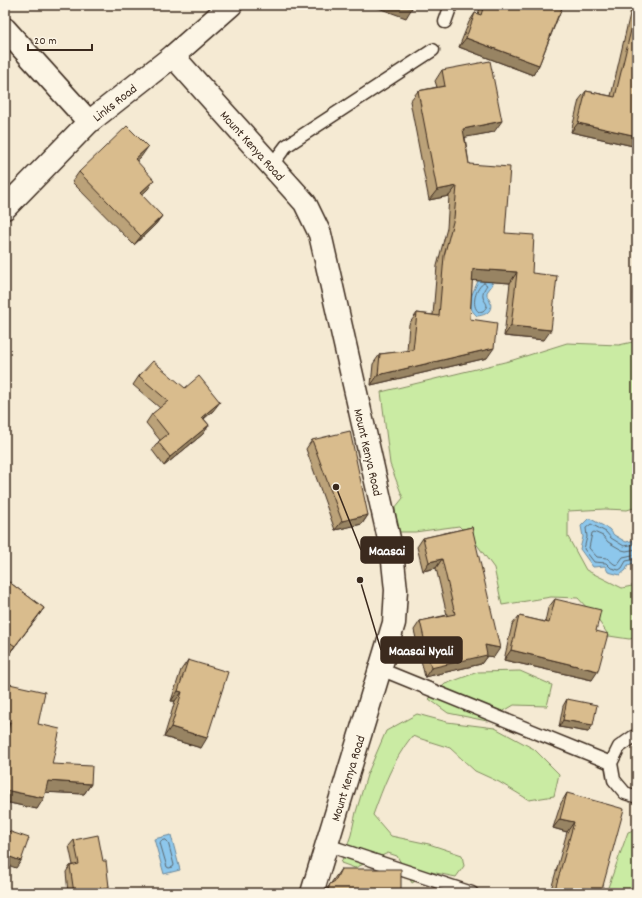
<svg xmlns="http://www.w3.org/2000/svg" width="642" height="898" font-family="Dekko,sans-serif">
<style>
.green{fill:#caeba3;stroke:#828a60}
.water{fill:#8dc7ec;stroke:#6c889a}
.lines{fill:none;stroke-linecap:round;stroke-linejoin:round}
.shore{stroke:#5c6970;stroke-width:1}
.service-casing{stroke:#3b2a1e;stroke-width:15}
.minor-casing{stroke:#3b2a1e;stroke-width:25}
.secondary-casing{stroke:#3b2a1e;stroke-width:25}
.service{stroke:#fcf5e5;stroke-width:12}
.minor{stroke:#fcf5e5;stroke-width:22}
.secondary{stroke:#fcf5e5;stroke-width:22}
.wall{fill:#bba279;stroke:#3b2a1e}
.shaded-wall{fill:#988463;stroke:#3b2a1e}
.building{fill:#d9bc8d;stroke:#3b2a1e}
.labels{text-anchor:middle;stroke-width:4;stroke-linejoin:round;paint-order:stroke}
.street-label{font-size:13px;fill:#3b2a1e;stroke:#fcf5e5}
.leader{fill:none;stroke:#3b2a1e;stroke-width:1.5}
.callout-dot{fill:#3b2a1e;stroke:#fcf5e5;stroke-width:1.5}
.callout{fill:#3b2a1e;stroke:#3b2a1e;stroke-width:1.5}
.callout-label{font-size:14px;text-anchor:middle;font-weight:bold;fill:#fff}
</style>
<rect width="100%" height="100%" fill="#f5ead3"/>
<filter id="ink" filterUnits="userSpaceOnUse"><feTurbulence type="fractalNoise" baseFrequency=".025" numOctaves="2"/><feDisplacementMap in="SourceGraphic" scale="8" xChannelSelector="R" yChannelSelector="G"/><feConvolveMatrix kernelMatrix="1 2 1 2 8 2 1 2 1" color-interpolation-filters="sRGB"/></filter>
<g filter="url(#ink)">
<!-- green -->
<g class="green">
<path d="M 637,341 L 637,507 L 627,510 L 605,509 L 568,511 L 568,537 L 586,570 L 622,588 L 637,585 L 637,638 L 629,639 L 609,636 L 598,620 L 578,598 L 551,597 L 502,605 L 494,568 L 475,542 L 459,526 L 415,532 L 398,532 L 395,508 L 403,498 L 390,464 L 381,392 L 513,360 L 567,343 L 619,345 Z"/>
<path d="M 520,671 L 552,685 L 547,706 L 514,705 L 487,721 L 448,713 L 429,699 L 445,684 L 478,672 Z"/>
<path d="M 417,714 L 447,722 L 495,728 L 534,749 L 559,774 L 554,796 L 529,800 L 499,782 L 475,771 L 450,748 L 412,736 C 392,762 384,785 373,815 L 391,836 L 429,844 L 462,855 L 464,866 L 456,877 L 431,872 L 412,883 L 397,856 L 388,853 L 355,868 L 341,863 L 351,835 L 356,812 L 367,775 L 386,731 Z"/>
<path d="M 637,829 L 637,893 L 606,893 L 628,832 Z"/>
</g>
<!-- water -->
<g class="water">
<path d="M 484,279 L 489,279 L 493,284 L 487,292 L 487,296 C 495,307 490,315 477,316 C 464,305 473,293 478,281 Z"/>
<path d="M 589,518 L 609,529 L 614,535 L 626,542 L 635,540 L 637,538 L 637,562 L 628,565 L 626,570 L 620,575 L 608,572 L 605,566 L 593,567 L 580,549 L 583,537 L 581,526 Z"/>
<path d="M 171,835 L 180,870 L 164,874 L 154,839 Z"/>
</g>
<g class="lines">
<!-- shore -->
<g class="shore">
<path d="M 484,283 L 487,285 C 485,288 482,292 483,297 C 484,303 491,304 483,311 L 479,312 C 470,306 476,287 484,283 Z"/>
<path d="M 637,544 L 624,546 L 611,538 L 606,532 L 591,524 L 586,528 L 587,537 L 584,549 L 594,562 L 606,563 L 611,568 L 619,570 L 622,568 L 626,561 L 637,559"/>
<path d="M 637,549 L 626,551 L 622,550 L 608,542 L 603,536 L 594,532 L 592,533 L 589,548 L 597,557 L 607,558 L 614,564 L 617,565 L 623,557 L 637,554"/>
<path d="M 166,840 L 168,842 L 174,865 L 173,867 L 169,868 L 167,867 L 160,843 L 161,841 Z"/>
</g>
<!-- service casing -->
<g class="service-casing">
<g id="service">
<path d="M 445,22 L 451,5"/>
<path d="M 271,166 L 286,146 L 433,50"/>
<path d="M 380,669 L 611,763"/>
<path d="M 637,737 L 633,737 L 619,747 L 611,763 L 614,780 L 625,793 L 637,797"/>
<path d="M 327,845 L 472,893"/>
</g>
</g>
<!-- minor casing -->
<g class="minor-casing">
<path id="minor" d="M 5,29 L 89,122"/>
</g>
<!-- secondary casing -->
<g class="secondary-casing">
<g id="secondary">
<path d="M 173,56 L 305,203 L 320,234 L 392,552 L 396,590 L 394,623 L 312,893"/>
<path d="M 5,208 L 89,122 L 173,56 L 231,5"/>
</g>
</g>
<!-- service -->
<use href="#service" class="service"/>
<!-- minor -->
<use href="#minor" class="minor"/>
<!-- secondary -->
<use href="#secondary" class="secondary"/>
</g>
<!-- wall -->
<g class="wall">
<path d="M 481,5 L 563,5 L 539,65 L 533,75 L 459,47 L 469,22 L 475,13 L 478,14 Z"/>
<path d="M 632,5 L 637,5 L 633,146 L 571,132 L 579,100 L 586,91 L 611,96 Z"/>
<path d="M 442,70 L 494,132 L 465,137 L 469,164 L 505,233 L 532,273 L 544,340 L 504,336 L 510,283 L 472,280 L 470,319 L 487,358 L 371,385 L 373,364 L 380,354 L 407,351 L 409,324 L 417,313 L 433,315 L 437,266 L 447,228 L 449,196 L 429,200 L 410,101 L 418,91 L 437,87 L 435,81 Z"/>
<path d="M 141,157 L 136,161 L 148,189 L 141,195 L 162,216 L 155,225 L 134,245 L 72,182 L 79,172 Z"/>
<path d="M 139,376 L 185,388 L 213,411 L 204,419 L 209,425 L 203,434 L 164,466 L 152,450 L 160,440 L 146,423 L 152,414 L 160,408 L 133,385 Z"/>
<path d="M 312,440 L 368,515 L 362,524 L 335,530 L 306,449 Z"/>
<path d="M 472,527 L 494,657 L 487,656 L 481,664 L 425,677 L 414,630 L 420,621 L 447,615 L 436,568 L 423,571 L 417,547 L 423,538 Z"/>
<path d="M 5,579 L 44,608 L 8,655 L 5,653 Z"/>
<path d="M 555,599 L 596,631 L 592,680 L 504,660 L 512,625 L 519,616 L 545,622 L 548,608 Z"/>
<path d="M 188,660 L 201,748 L 164,737 L 175,701 L 171,701 L 181,670 Z"/>
<path d="M 5,683 L 38,724 L 52,764 L 91,784 L 84,794 L 45,792 L 37,809 L 5,802 Z"/>
<path d="M 567,699 L 588,732 L 559,727 L 563,706 Z"/>
<path d="M 567,793 L 601,893 L 550,893 L 567,832 L 553,828 L 561,803 Z"/>
<path d="M 74,840 L 103,861 L 109,887 L 105,893 L 68,893 L 66,872 L 70,866 L 73,865 L 69,846 Z"/>
<path d="M 341,869 L 401,893 L 324,893 Z"/>
</g>
<!-- shaded-wall -->
<g class="shaded-wall">
<path d="M 370,5 L 403,5 L 412,8 L 406,18 Z"/>
<path d="M 466,38 L 539,65 L 533,75 L 459,47 Z"/>
<path d="M 502,121 L 494,132 L 456,139 L 463,129 Z"/>
<path d="M 578,123 L 637,136 L 637,140 L 633,146 L 571,132 Z"/>
<path d="M 148,147 L 141,157 L 128,169 L 135,159 Z"/>
<path d="M 154,180 L 148,189 L 133,203 L 140,193 Z"/>
<path d="M 457,186 L 449,196 L 429,200 L 437,190 Z"/>
<path d="M 162,216 L 155,225 L 134,245 L 141,236 Z"/>
<path d="M 473,269 L 517,272 L 510,283 L 466,280 Z"/>
<path d="M 511,326 L 551,330 L 544,340 L 504,336 Z"/>
<path d="M 494,348 L 487,358 L 371,385 L 378,375 Z"/>
<path d="M 220,402 L 213,411 L 195,425 L 202,417 Z"/>
<path d="M 209,425 L 203,434 L 164,466 L 170,457 Z"/>
<path d="M 368,515 L 362,524 L 335,530 L 342,521 Z"/>
<path d="M 442,559 L 436,568 L 423,571 L 429,562 Z"/>
<path d="M 44,608 L 37,618 L 8,655 L 15,646 Z"/>
<path d="M 485,645 L 500,648 L 494,657 L 487,656 L 481,664 L 425,677 L 431,668 Z"/>
<path d="M 511,650 L 598,671 L 592,680 L 504,660 Z"/>
<path d="M 178,691 L 182,692 L 175,701 L 171,701 Z"/>
<path d="M 563,720 L 593,725 L 588,732 L 559,727 Z"/>
<path d="M 5,721 L 10,722 L 5,729 Z"/>
<path d="M 171,727 L 207,738 L 201,748 L 164,737 Z"/>
<path d="M 48,781 L 91,784 L 84,794 L 40,792 Z"/>
<path d="M 5,790 L 44,798 L 37,809 L 5,802 Z"/>
<path d="M 560,819 L 574,822 L 567,832 L 553,828 Z"/>
<path d="M 5,855 L 21,861 L 16,868 L 5,864 Z"/>
<path d="M 109,887 L 105,893 L 101,893 L 104,888 Z"/>
</g>
<!-- building -->
<g class="building">
<path d="M 403,5 L 413,5 L 412,8 Z"/>
<path d="M 484,5 L 563,5 L 559,16 L 558,16 L 539,65 L 466,38 L 475,13 L 481,15 Z"/>
<path d="M 637,5 L 637,136 L 578,123 L 586,91 L 615,97 Z"/>
<path d="M 490,61 L 502,121 L 463,129 L 469,164 L 510,167 L 505,233 L 534,235 L 532,273 L 557,276 L 551,330 L 511,326 L 517,272 L 473,269 L 470,319 L 497,323 L 494,348 L 378,375 L 380,354 L 413,350 L 417,313 L 439,316 L 444,256 L 454,218 L 457,186 L 437,190 L 418,91 L 445,86 L 442,70 Z"/>
<path d="M 127,126 L 148,147 L 135,159 L 154,180 L 140,193 L 162,216 L 141,236 L 79,172 Z"/>
<path d="M 153,361 L 185,388 L 199,376 L 220,402 L 202,417 L 209,425 L 170,457 L 158,442 L 168,434 L 152,414 L 168,401 L 139,376 Z"/>
<path d="M 350,431 L 368,515 L 342,521 L 312,440 Z"/>
<path d="M 472,527 L 500,648 L 485,645 L 487,655 L 431,668 L 420,621 L 455,614 L 442,559 L 429,562 L 423,538 Z"/>
<path d="M 5,579 L 44,608 L 15,646 L 5,639 Z"/>
<path d="M 555,599 L 601,610 L 596,631 L 608,634 L 598,671 L 511,650 L 519,616 L 549,623 Z"/>
<path d="M 188,660 L 228,672 L 207,738 L 171,727 L 182,692 L 178,691 Z"/>
<path d="M 5,683 L 45,692 L 38,724 L 60,729 L 52,764 L 92,766 L 91,784 L 48,781 L 44,798 L 5,790 L 5,753 L 6,748 L 5,747 L 5,744 L 10,722 L 5,721 Z"/>
<path d="M 567,699 L 597,705 L 593,725 L 563,720 Z"/>
<path d="M 567,793 L 624,809 L 601,893 L 554,893 L 574,822 L 560,819 Z"/>
<path d="M 5,830 L 29,838 L 21,861 L 5,855 Z"/>
<path d="M 98,835 L 103,861 L 106,861 L 109,887 L 104,888 L 105,893 L 74,893 L 70,866 L 79,864 L 74,840 Z"/>
<path d="M 341,869 L 401,869 L 401,893 L 327,893 L 330,884 L 335,881 Z"/>
</g>
</g>
<g class="labels">
<!-- street labels -->
<g class="street-label">
<text transform="translate(114 102) rotate(-38)" y="5">Links Road</text>
<text transform="translate(253 145) rotate(48)" y="5">Mount Kenya Road</text>
<text transform="translate(369 452) rotate(77)" y="5">Mount Kenya Road</text>
<text transform="translate(347 778) rotate(-73)" y="5">Mount Kenya Road</text>
</g>
</g>
<!-- callouts -->
<path class="leader" d="M336 487L361 550M360 580L381 650"/>
<g class="callout-dot">
<circle cx="336" cy="487" r="4"/>
<circle cx="360" cy="580" r="4"/>
</g>
<g class="callout">
<rect x="361" y="537" width="52" height="26" rx="4"/>
<rect x="381" y="637" width="81" height="26" rx="4"/>
</g>
<g class="callout-label">
<text x="387" y="555">Maasai</text>
<text x="421" y="655">Maasai Nyali</text>
</g>
<!-- margin -->
<rect width="642" height="898" fill="none" stroke="#fcf5e5" stroke-width="20"/>
<rect x="10" y="10" width="622" height="878" fill="none" stroke="#3b2a1e" stroke-width="1.5" filter="url(#ink)"/>
<!-- scale -->
<path d="M28 44v6h64v-6" fill="none" stroke="#3b2a1e" stroke-width="2"/>
<text x="34" y="44" font-size="12" fill="#3b2a1e" stroke="#fcf5e5" stroke-width="3" paint-order="stroke">20 m</text>
</svg>
